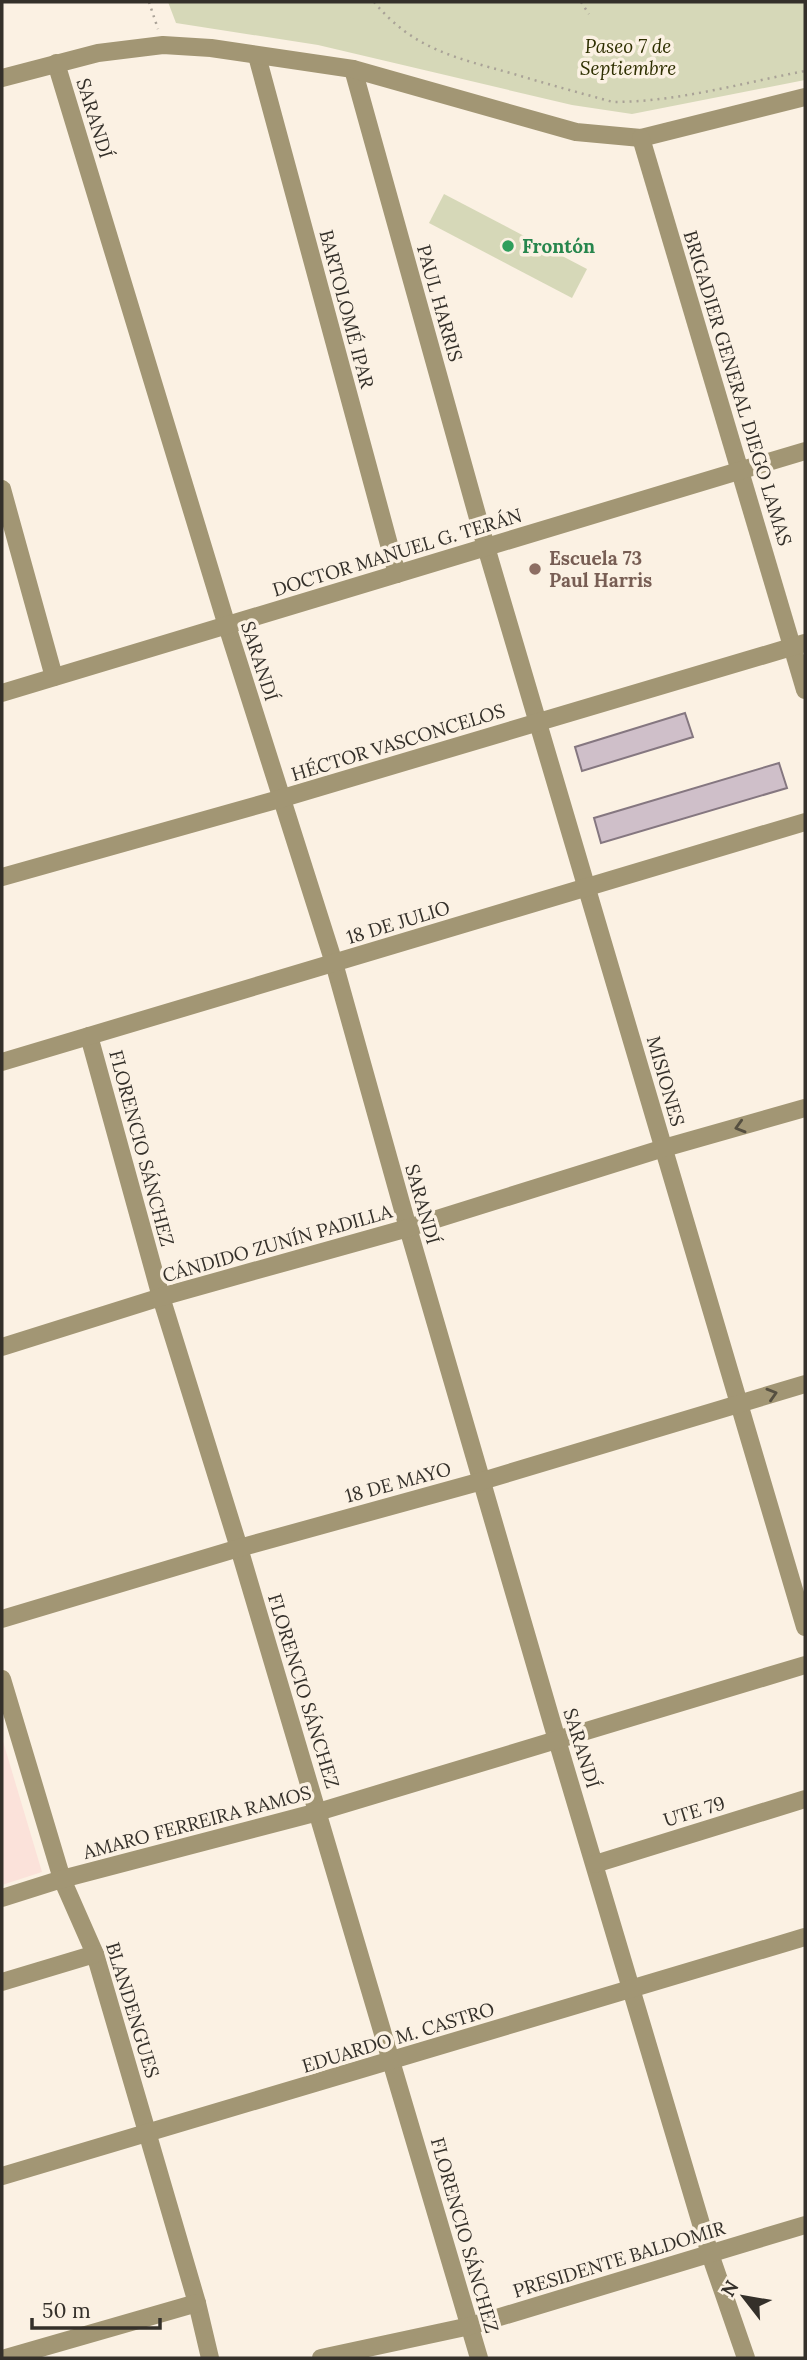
<svg xmlns="http://www.w3.org/2000/svg" width="807" height="2360" font-family="Lora,serif">
<style>
.education{fill:#fbe2da}
.green{fill:#d6d8b8}
.building{fill:#cfbfc9;stroke:#857780;stroke-width:2}
.lines{fill:none;stroke-linecap:round;stroke-linejoin:round}
.path{stroke:#a9a297;stroke-width:2.5;stroke-dasharray:2 5;stroke-linecap:butt}
.minor{stroke:#a29674;stroke-width:18}
.oneway{stroke:#554f40}
.leisure-dot{fill:#2e9e5b;stroke:#fbf1e3;stroke-width:2.5}
.education-dot{fill:#8d6e63;stroke:#fbf1e3;stroke-width:2.5}
.labels{text-anchor:middle;stroke-width:7;stroke-linejoin:round;paint-order:stroke}
.park-label{font-size:19px;font-style:italic;fill:#2e2f00;stroke:#fbf1e3}
.street-label{font-size:19px;fill:#34302a;stroke:#fbf1e3}
.leisure-label{font-size:19px;font-weight:bold;fill:#27864d;stroke:#fbf1e3;text-anchor:start}
.education-label{font-size:19px;font-weight:bold;fill:#785e54;stroke:#fbf1e3;text-anchor:start}
</style>
<rect width="100%" height="100%" fill="#fbf1e3"/>
<!-- education -->
<path class="education" d="M 2,1738 L 42,1872 L 2,1885 Z"/>
<!-- green -->
<g class="green">
<path d="M 168,2 L 805,2 L 805,80 L 632,114 L 572,105 L 318,45 L 176,23 Z"/>
<path d="M 444,194 L 587,269 L 572,298 L 429,223 Z"/>
</g>
<!-- building -->
<g class="building">
<path d="M 685,713 L 693,737 L 582,771 L 575,747 Z"/>
<path d="M 779,763 L 787,788 L 601,843 L 594,818 Z"/>
</g>
<g class="lines">
<!-- path -->
<g class="path">
<path d="M 149,2 L 158,29"/>
<path d="M 374,2 C 414,50 457,58 514,74 C 547,84 580,93 613,102 C 677,102 742,83 805,71"/>
<path d="M 581,2 L 589,14"/>
</g>
<!-- minor -->
<g class="minor">
<path d="M 257,56 L 397,574"/>
<path d="M 56,63 L 227,626 L 334,963 L 408,1228 L 557,1740 L 710,2254 L 746,2358"/>
<path d="M 353,69 L 486,547 L 805,1627"/>
<path d="M 2,78 L 98,53 L 163,45 L 211,48 L 353,69 L 576,132 L 641,138 L 805,97"/>
<path d="M 641,138 L 805,690"/>
<path d="M 2,489 L 54,677"/>
<path d="M 2,693 L 805,451"/>
<path d="M 2,877 L 283,798 L 805,643"/>
<path d="M 89,1036 L 161,1297 L 239,1548 L 479,2358"/>
<path d="M 2,1062 L 805,822"/>
<path d="M 2,1347 L 161,1297 L 408,1228 L 664,1148 L 805,1108"/>
<path d="M 2,1619 L 239,1548 L 482,1481 L 805,1384"/>
<path d="M 2,1679 L 62,1879 L 95,1954 L 197,2303 L 210,2358"/>
<path d="M 595,1864 L 805,1799"/>
<path d="M 2,1898 L 62,1879 L 318,1812 L 805,1665"/>
<path d="M 2,1982 L 95,1954"/>
<path d="M 2,2176 L 805,1937"/>
<path d="M 6,2358 L 197,2303"/>
<path d="M 321,2358 L 470,2326 L 805,2225"/>
</g>
</g>
<!-- one-way arrows -->
<defs><path id="oneway-chevron" d="M-2-3.5L2.5 0L-2 3.5" fill="none" stroke-width="1.6" stroke-linecap="round" stroke-linejoin="round" transform="scale(1.75)"/></defs>
<g class="oneway">
<use href="#oneway-chevron" transform="translate(740 1127) rotate(164)"/>
<use href="#oneway-chevron" transform="translate(772 1394) rotate(-17)"/>
</g>
<!-- markers -->
<circle class="leisure-dot" cx="508" cy="246" r="7"/>
<circle class="education-dot" cx="535" cy="569" r="7"/>
<g class="labels">
<!-- park labels -->
<g class="park-label">
<text x="628" y="53">Paseo 7 de<tspan x="628" dy="22">Septiembre</tspan></text>
</g>
<!-- street labels -->
<g class="street-label">
<text transform="translate(95 118) rotate(73)" y="7">SARANDÍ</text>
<text transform="translate(440 303) rotate(74)" y="7">PAUL HARRIS</text>
<text transform="translate(347 309) rotate(75)" y="7">BARTOLOMÉ IPAR</text>
<text transform="translate(738 388) rotate(73)" y="7">BRIGADIER GENERAL DIEGO LAMAS</text>
<text transform="translate(397 552) rotate(-17)" y="7">DOCTOR MANUEL G. TERÁN</text>
<text transform="translate(260 661) rotate(72)" y="7">SARANDÍ</text>
<text transform="translate(398 742) rotate(-17)" y="7">HÉCTOR VASCONCELOS</text>
<text transform="translate(398 922) rotate(-17)" y="7">18 DE JULIO</text>
<text transform="translate(666 1081) rotate(74)" y="7">MISIONES</text>
<text transform="translate(142 1148) rotate(75)" y="7">FLORENCIO SÁNCHEZ</text>
<text transform="translate(423 1204) rotate(74)" y="7">SARANDÍ</text>
<text transform="translate(277 1243) rotate(-16)" y="7">CÁNDIDO ZUNÍN PADILLA</text>
<text transform="translate(398 1482) rotate(-15)" y="7">18 DE MAYO</text>
<text transform="translate(304 1691) rotate(73)" y="7">FLORENCIO SÁNCHEZ</text>
<text transform="translate(582 1748) rotate(73)" y="7">SARANDÍ</text>
<text transform="translate(694 1811) rotate(-17)" y="7">UTE 79</text>
<text transform="translate(197 1822) rotate(-15)" y="7">AMARO FERREIRA RAMOS</text>
<text transform="translate(133 2010) rotate(73)" y="7">BLANDENGUES</text>
<text transform="translate(398 2037) rotate(-17)" y="7">EDUARDO M. CASTRO</text>
<text transform="translate(465 2235) rotate(74)" y="7">FLORENCIO SÁNCHEZ</text>
<text transform="translate(619 2259) rotate(-17)" y="7">PRESIDENTE BALDOMIR</text>
</g>
<!-- leisure labels -->
<g class="leisure-label">
<text x="522" y="253">Frontón</text>
</g>
<!-- education labels -->
<g class="education-label">
<text x="549" y="565">Escuela 73<tspan x="549" dy="22">Paul Harris</tspan></text>
</g>
</g>
<!-- border -->
<rect width="807" height="2360" fill="none" stroke="#34302a" stroke-width="7"/>
<!-- north arrow -->
<g transform="translate(744 2297) rotate(301)" stroke="#fbf1e3" stroke-width="5" paint-order="stroke">
<path d="M0-5L12 26L0 18L-12 26Z" fill="#34302a"/>
<text y="-10" font-size="19" font-weight="bold" text-anchor="middle" fill="#34302a">N</text>
</g>
<!-- scale -->
<path d="M32 2318v10h128v-10" fill="none" stroke="#34302a" stroke-width="3.5"/>
<text x="42" y="2318" font-size="21" fill="#34302a" stroke="#fbf1e3" stroke-width="5" paint-order="stroke">50 m</text>
</svg>
